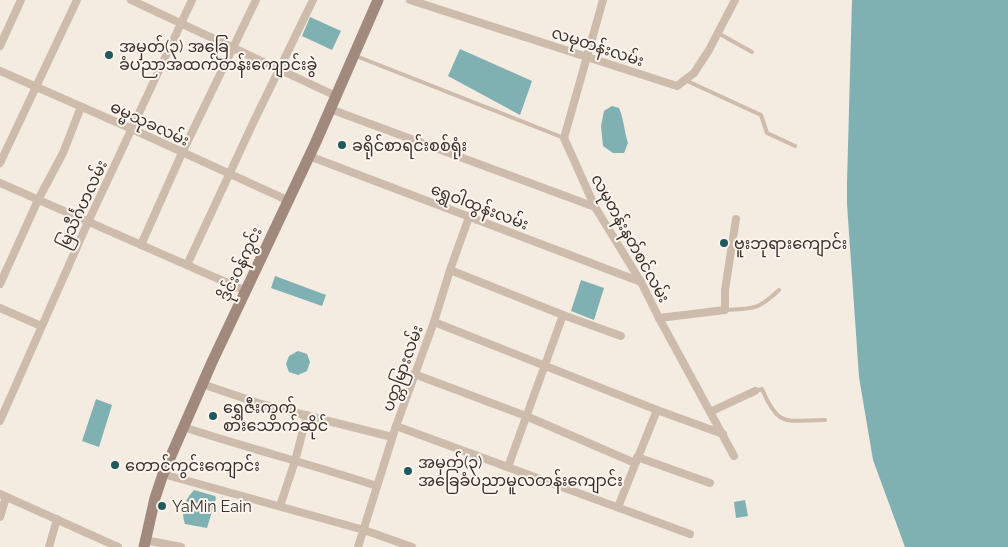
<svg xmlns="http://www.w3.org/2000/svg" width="1008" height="547" font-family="Raleway,'Noto Sans Myanmar',sans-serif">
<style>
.water{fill:#7fb0b2}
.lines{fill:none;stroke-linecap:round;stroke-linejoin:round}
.lane{stroke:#cdbbac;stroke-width:4}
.street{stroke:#cdbbac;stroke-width:8}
.secondary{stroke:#a18a7d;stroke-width:11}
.poi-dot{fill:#1f5a5e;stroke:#fbf5ee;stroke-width:2}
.labels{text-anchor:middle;stroke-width:4;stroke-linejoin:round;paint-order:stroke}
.poi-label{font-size:16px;fill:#3b302b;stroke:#fbf5ee;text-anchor:start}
.street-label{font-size:16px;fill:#3b302b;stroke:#fbf5ee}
</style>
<rect width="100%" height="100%" fill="#f4ebe1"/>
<!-- water -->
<g class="water">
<path d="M 852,0 L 1008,0 L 1008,547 L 905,547 L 873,460 L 859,377 L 847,204 L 847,183 Z"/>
<path d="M 310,17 L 341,31 L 332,50 L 302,36 Z"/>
<path d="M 460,49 L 532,81 L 520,115 L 448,76 Z"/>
<path d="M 612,106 L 619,108 C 624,119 624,131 628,143 L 624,153 L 613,153 L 603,146 L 601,126 L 604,111 Z"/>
<path d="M 275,276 L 326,295 L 322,306 L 271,288 Z"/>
<path d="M 581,280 L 604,288 L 594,320 L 571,311 Z"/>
<path d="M 298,351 L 307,354 L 310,362 L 307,371 L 298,375 L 289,372 L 286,364 L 289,356 Z"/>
<path d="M 96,399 L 112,405 L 99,447 L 82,441 Z"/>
<path d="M 194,490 L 215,496 L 216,498 L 207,528 L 185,524 C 180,510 185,500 194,490 Z"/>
<path d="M 745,500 L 748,516 L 736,518 L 734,502 Z"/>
</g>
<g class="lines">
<!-- lane -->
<g class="lane">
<path d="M 718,33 L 752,52"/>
<path d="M 356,56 L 564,138"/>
<path d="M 685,80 L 761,115 L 767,133 L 795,146"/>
<path d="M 725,310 C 753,309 758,310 779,290"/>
<path d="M 755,391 L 762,389 C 779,429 786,420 825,420"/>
</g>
<!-- street -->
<g class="street">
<path d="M 131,0 L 336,96"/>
<path d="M 410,0 L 677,86 L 694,73 L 709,50 L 735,0"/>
<path d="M 603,0 L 564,138 L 595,207 L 641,282 L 659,318 L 734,456"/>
<path d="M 0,46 L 21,0"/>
<path d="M 0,71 L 132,129 L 287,200"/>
<path d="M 330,109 L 595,207"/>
<path d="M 309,156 L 641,282"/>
<path d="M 0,163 L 77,0"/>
<path d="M 0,183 L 246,291"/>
<path d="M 141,245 L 182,153 L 256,0"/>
<path d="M 187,265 L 254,121 L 313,0"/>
<path d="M 450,270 L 563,315 L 621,336"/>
<path d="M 0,284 L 38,200 L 63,153 L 81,107"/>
<path d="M 0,308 L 41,326"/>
<path d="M 659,318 L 725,310 L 725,290 L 736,219"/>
<path d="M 434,322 L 657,410 L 723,434"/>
<path d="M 414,374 L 526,416 L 635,463"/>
<path d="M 202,384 L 261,404 L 392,437"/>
<path d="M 710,412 L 755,391"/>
<path d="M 0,421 L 88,222 L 192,0"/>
<path d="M 396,426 L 690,534"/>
<path d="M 183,427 C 248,448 313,465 377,486"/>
<path d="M 637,457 L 710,483"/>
<path d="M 508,467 L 563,315"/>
<path d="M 163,474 L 364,530 L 412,547"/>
<path d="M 0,494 L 118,547"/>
<path d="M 280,506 L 295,461 L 307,415"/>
<path d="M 618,507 L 657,410"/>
<path d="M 0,517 L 6,497"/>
<path d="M 145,540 L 181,547"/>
<path d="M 49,547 L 57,519"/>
<path d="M 358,547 L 396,426 L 434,322 L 450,270 L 469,217"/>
</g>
<!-- secondary -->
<path class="secondary" d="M 144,547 L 155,498 L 163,474 L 212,362 L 315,144 L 378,0"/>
</g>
<!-- markers -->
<g class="poi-dot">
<circle cx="109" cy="55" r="5"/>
<circle cx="342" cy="145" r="5"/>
<circle cx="724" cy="243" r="5"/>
<circle cx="213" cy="416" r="5"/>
<circle cx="115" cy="465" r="5"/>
<circle cx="408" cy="471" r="5"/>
<circle cx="162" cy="506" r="5"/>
</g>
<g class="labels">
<!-- poi labels -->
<g class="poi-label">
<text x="119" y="52">အမှတ်(၃) အခြေ<tspan x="119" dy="18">ခံပညာအထက်တန်းကျောင်းခွဲ</tspan></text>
<text x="352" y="151">ခရိုင်စာရင်းစစ်ရုံး</text>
<text x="734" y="249">ဗူးဘုရားကျောင်း</text>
<text x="223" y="413">ရွှေဇီးကွက်<tspan x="223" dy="18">စားသောက်ဆိုင်</tspan></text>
<text x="418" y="468">အမှတ်(၃)<tspan x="418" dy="18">အခြေခံပညာမူလတန်းကျောင်း</tspan></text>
<text x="125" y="471">တောင်ကွင်းကျောင်း</text>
<text x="172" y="512">YaMin Eain</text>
</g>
<!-- street labels -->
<g class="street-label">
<text transform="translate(598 46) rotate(18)" y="6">လမုတန်းလမ်း</text>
<text transform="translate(150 123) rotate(25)" y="6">ဓမ္မသုခလမ်း</text>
<text transform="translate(82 204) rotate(-65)" y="6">မြသီင်္ဂဟလမ်း</text>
<text transform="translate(480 206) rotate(21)" y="6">ရွှေဝါထွန်းလမ်း</text>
<text transform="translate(631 238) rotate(61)" y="6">လမုတန်းနတ်စင်လမ်း</text>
<text transform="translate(240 264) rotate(-65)" y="6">ဒိုင်းဝန်ကွင်း</text>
<text transform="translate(402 368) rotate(-70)" y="6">ပတ္တမြားလမ်း</text>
</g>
</g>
</svg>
